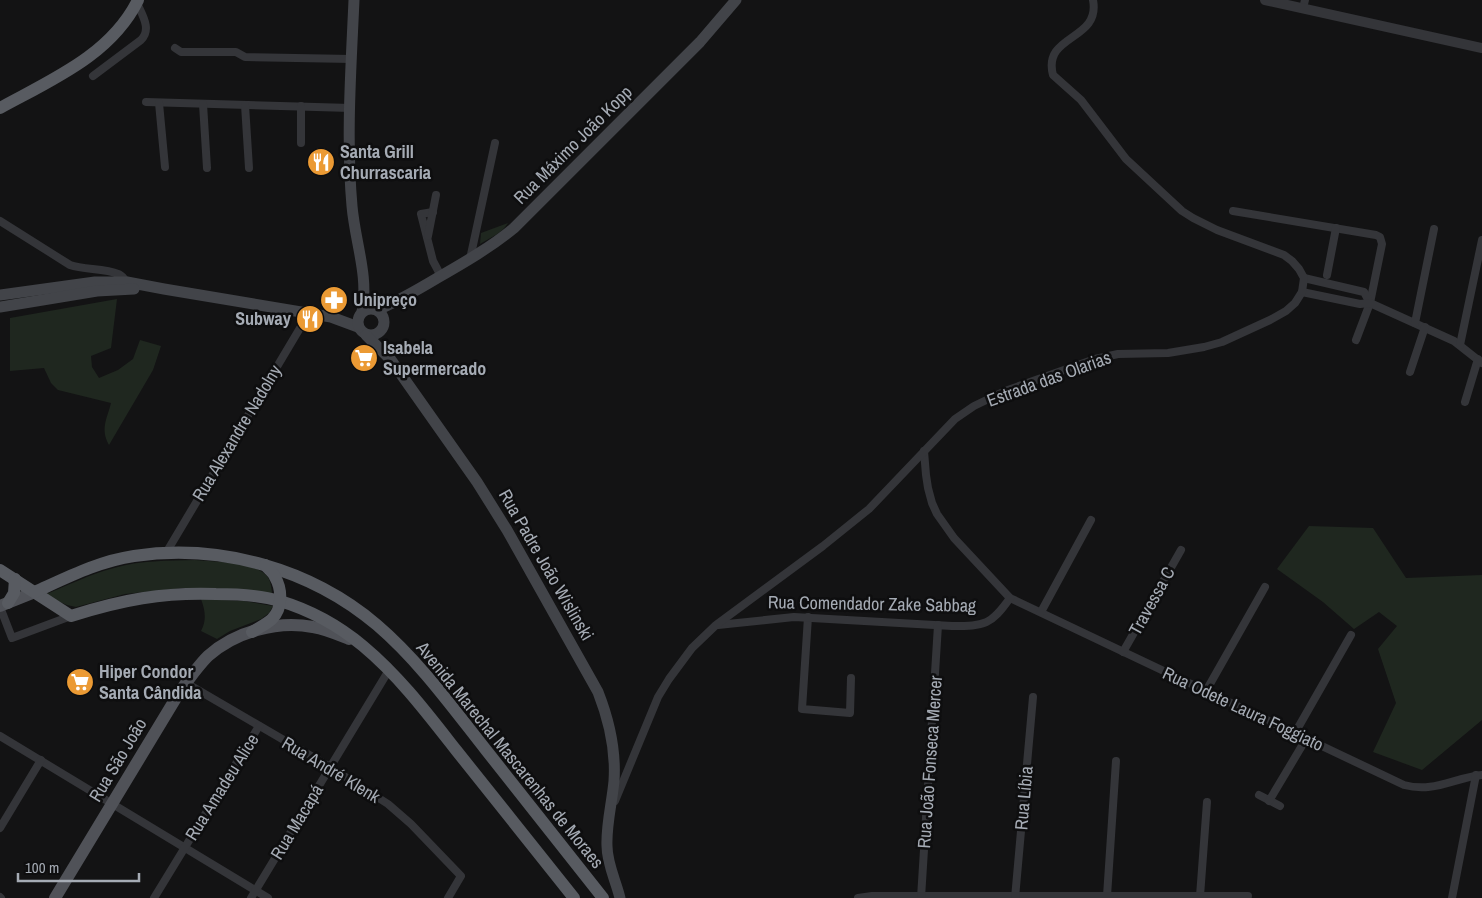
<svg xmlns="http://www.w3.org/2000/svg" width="1482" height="898" font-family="'Archivo Narrow',sans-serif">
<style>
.green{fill:#1f271f}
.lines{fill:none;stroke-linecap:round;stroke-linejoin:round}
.minor{stroke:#343539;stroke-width:8}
.tertiary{stroke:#343539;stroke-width:10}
.secondary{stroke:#424449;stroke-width:11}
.primary{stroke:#505258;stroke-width:12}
.trunk{stroke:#585b61;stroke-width:12}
.labels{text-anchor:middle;stroke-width:5;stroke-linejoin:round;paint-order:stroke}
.street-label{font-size:18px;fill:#a5abb4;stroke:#0e0e0f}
.poi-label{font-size:18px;font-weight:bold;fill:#a5abb4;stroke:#0e0e0f;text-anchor:start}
</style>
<rect width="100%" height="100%" fill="#131314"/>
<!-- green -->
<g class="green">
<path d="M 508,223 C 502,233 490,238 480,244 L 481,233 Z"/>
<path d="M 117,299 L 111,348 L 91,356 L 92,367 L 99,378 L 118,370 L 133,359 L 140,340 L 161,346 L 153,370 L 109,445 C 100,429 107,419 111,403 L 58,390 L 51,383 L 44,368 L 10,371 L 10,318 Z"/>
<path d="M 1309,526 L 1373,528 L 1406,578 L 1482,575 L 1482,720 L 1422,770 L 1373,752 L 1396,703 L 1378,649 L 1397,626 L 1379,612 L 1354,629 L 1323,602 L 1277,569 Z"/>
<path d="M 195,560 C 214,562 259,561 269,579 C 271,584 272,590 272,595 L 210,588 L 184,588 L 125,594 L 76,607 L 67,605 L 44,595 C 67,586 90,574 114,568 C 140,560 168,561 195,560 Z"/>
<path d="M 201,599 L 244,601 L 273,606 L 269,613 L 261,619 L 230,631 L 217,639 L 201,631 C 207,620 205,610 201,599 Z"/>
</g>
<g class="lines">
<!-- minor -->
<g class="minor">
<path d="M 1303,8 L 1305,0"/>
<path d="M 175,48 L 181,52 L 236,52 L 245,57 L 352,59"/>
<path d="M 93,76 L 141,40 C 152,29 142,15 137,3"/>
<path d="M 146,102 L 351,108"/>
<path d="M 159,103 L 165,167"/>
<path d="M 203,104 L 207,168"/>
<path d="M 245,105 L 249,168"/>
<path d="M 301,106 L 301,143"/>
<path d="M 1233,211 L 1376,235 L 1380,237 L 1382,244 L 1370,303 L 1356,340"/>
<path d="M 433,212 L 421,214 L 433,261 L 441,276"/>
<path d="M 0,221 L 70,265 C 84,270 105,268 118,274 C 122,275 124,279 127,282"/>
<path d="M 428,236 L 436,195"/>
<path d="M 470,259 L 495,143"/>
<path d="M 1327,275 L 1336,228"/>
<path d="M 1304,278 L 1364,292 L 1370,303"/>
<path d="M 1302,292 L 1360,304 L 1370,303 L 1454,341 L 1482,363"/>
<path d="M 1415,323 L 1434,229"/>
<path d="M 1460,345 L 1482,240"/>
<path d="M 1410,372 L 1425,327"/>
<path d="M 1465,402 L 1478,359"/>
<path d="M 924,451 L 926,475 L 928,488 L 932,503 L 937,514 L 954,538 L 1010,598 L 1404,785 C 1434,793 1453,778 1482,775"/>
<path d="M 166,553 L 309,313"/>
<path d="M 0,607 L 12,638 L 71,616"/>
<path d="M 1041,612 L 1091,520"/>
<path d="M 808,617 L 802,709 L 850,713 L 851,678"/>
<path d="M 718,625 L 794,617 L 952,626 C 985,626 991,625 1010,598"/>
<path d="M 1123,652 L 1181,550"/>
<path d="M 186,683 L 330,767 L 388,804 L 411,824 L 461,876 L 448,898"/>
<path d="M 1206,691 L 1265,587"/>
<path d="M 1295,733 L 1351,635"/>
<path d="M 0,736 L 268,898"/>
<path d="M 1259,795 L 1280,806"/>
<path d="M 615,801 L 658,697 L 669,679 L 692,648 L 716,625 L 823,546 L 869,509 L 955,419 L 974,406 L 1005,391 L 1095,359 L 1118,354 L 1168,353 L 1204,347 L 1222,342 L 1270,320 L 1286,311 L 1295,303 L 1302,292 L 1304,278 L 1299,269 L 1292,261 L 1284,255 L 1217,230 L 1193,218 L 1182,211 L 1126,159 L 1081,100 L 1053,75 C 1042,34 1101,41 1093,0"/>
<path d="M 1269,801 L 1306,739"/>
<path d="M 0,828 L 41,760"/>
<path d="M 1107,896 L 1116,761"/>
<path d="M 1200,896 L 1207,802"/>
<path d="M 0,897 L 1,898"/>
<path d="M 154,898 L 259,726"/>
<path d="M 251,898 L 389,670"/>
<path d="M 858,898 L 872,896 L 1248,896"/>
<path d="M 921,898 L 938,625"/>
<path d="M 1015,898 L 1033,697"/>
<path d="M 1452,898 L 1476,775"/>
</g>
<!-- tertiary -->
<path class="tertiary" d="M 1265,0 L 1482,48"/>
<!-- secondary -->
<g class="secondary">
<path d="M 354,0 C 351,68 346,138 352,206 C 355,242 369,276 362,312"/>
<path d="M 0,295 L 95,282 L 127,282 L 164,289 L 331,317 L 358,327"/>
<path d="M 0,307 L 97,291 L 134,289"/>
<circle cx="371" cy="322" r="13"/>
<path d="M 377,310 C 399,301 419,289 439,277 C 465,262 491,247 514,228 L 700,42 L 736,0"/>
<path d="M 366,335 L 391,360 L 477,482 L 507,530 L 598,692 C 609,720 616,751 614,781 C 612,803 606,825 607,846 C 607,864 616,881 620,898"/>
</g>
<!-- primary -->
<g class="primary">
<path d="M 0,606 L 35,592"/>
<path d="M 55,898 L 179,693 C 188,680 197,667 208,656 C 235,632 277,620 313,627 C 326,629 337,634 349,639"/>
</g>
<!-- trunk -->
<g class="trunk">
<path d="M 0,108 C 51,80 111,55 138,0"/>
<path d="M 0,570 L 71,616 C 121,600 163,592 216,594 C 237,594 259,595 280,601 C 310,610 339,626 363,646 C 399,676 427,713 456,750 C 495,799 535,849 574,898"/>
<path d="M 35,592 C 66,578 99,561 134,556 C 220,543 311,569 377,625 C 419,661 452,707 486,750 C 525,799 564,849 603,898"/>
<path d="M 8,603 L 14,593 L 15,579"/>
<path d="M 252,632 C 258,628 267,624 272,619 C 283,608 282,589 275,577 C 273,572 268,569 265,565"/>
</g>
</g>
<!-- icons -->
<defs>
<g id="restaurant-disc" transform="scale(1.4375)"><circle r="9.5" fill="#eb9a34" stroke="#0e0e0f"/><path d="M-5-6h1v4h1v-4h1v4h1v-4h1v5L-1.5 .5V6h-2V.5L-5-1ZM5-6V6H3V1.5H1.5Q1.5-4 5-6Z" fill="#fff"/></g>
<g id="pharmacy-disc" transform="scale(1.4375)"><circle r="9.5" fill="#eb9a34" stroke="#0e0e0f"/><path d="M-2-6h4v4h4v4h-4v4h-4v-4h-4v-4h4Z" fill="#fff"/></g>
<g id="supermarket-disc" transform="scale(1.4375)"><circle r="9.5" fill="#eb9a34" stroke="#0e0e0f"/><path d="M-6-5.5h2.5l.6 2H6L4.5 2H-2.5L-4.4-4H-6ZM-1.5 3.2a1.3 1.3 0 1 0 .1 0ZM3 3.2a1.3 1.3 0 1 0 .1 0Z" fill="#fff"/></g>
</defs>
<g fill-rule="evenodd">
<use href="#restaurant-disc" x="321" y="162"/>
<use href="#pharmacy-disc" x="334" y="300"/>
<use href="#restaurant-disc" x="310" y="319"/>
<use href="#supermarket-disc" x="364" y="358"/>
<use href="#supermarket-disc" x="80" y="682"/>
</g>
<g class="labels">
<!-- street labels -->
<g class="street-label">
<text transform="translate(573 145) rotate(-45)" y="6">Rua Máximo João Kopp</text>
<text transform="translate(1049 379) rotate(-20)" y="6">Estrada das Olarias</text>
<text transform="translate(237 433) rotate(-59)" y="6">Rua Alexandre Nadolny</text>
<text transform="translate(546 565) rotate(60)" y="6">Rua Padre João Wislinski</text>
<text transform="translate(1152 601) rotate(-61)" y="6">Travessa C</text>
<text transform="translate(872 604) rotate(1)" y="6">Rua Comendador Zake Sabbag</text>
<text transform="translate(1243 709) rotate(25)" y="6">Rua Odete Laura Foggiato</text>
<text transform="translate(510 755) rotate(51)" y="6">Avenida Marechal Mascarenhas de Moraes</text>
<text transform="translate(118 760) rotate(-59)" y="6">Rua São João</text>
<text transform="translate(930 762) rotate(-86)" y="6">Rua João Fonseca Mercer</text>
<text transform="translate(331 770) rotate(31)" y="6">Rua André Klenk</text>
<text transform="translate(222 787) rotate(-58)" y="6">Rua Amadeu Alice</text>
<text transform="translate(1024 798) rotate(-85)" y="6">Rua Líbia</text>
<text transform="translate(297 822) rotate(-59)" y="6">Rua Macapá</text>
</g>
<!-- poi labels -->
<g class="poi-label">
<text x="340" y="158">Santa Grill<tspan x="340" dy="21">Churrascaria</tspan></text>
<text x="353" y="306">Unipreço</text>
<text x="291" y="325" text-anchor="end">Subway</text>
<text x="383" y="354">Isabela<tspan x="383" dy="21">Supermercado</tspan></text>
<text x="99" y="678">Hiper Condor<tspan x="99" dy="21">Santa Cândida</tspan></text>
</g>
</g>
<!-- scale -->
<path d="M18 873v8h121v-8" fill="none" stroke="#a5abb4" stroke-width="2.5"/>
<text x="25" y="873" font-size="15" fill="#a5abb4" stroke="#0e0e0f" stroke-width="4" paint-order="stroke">100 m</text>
</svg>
